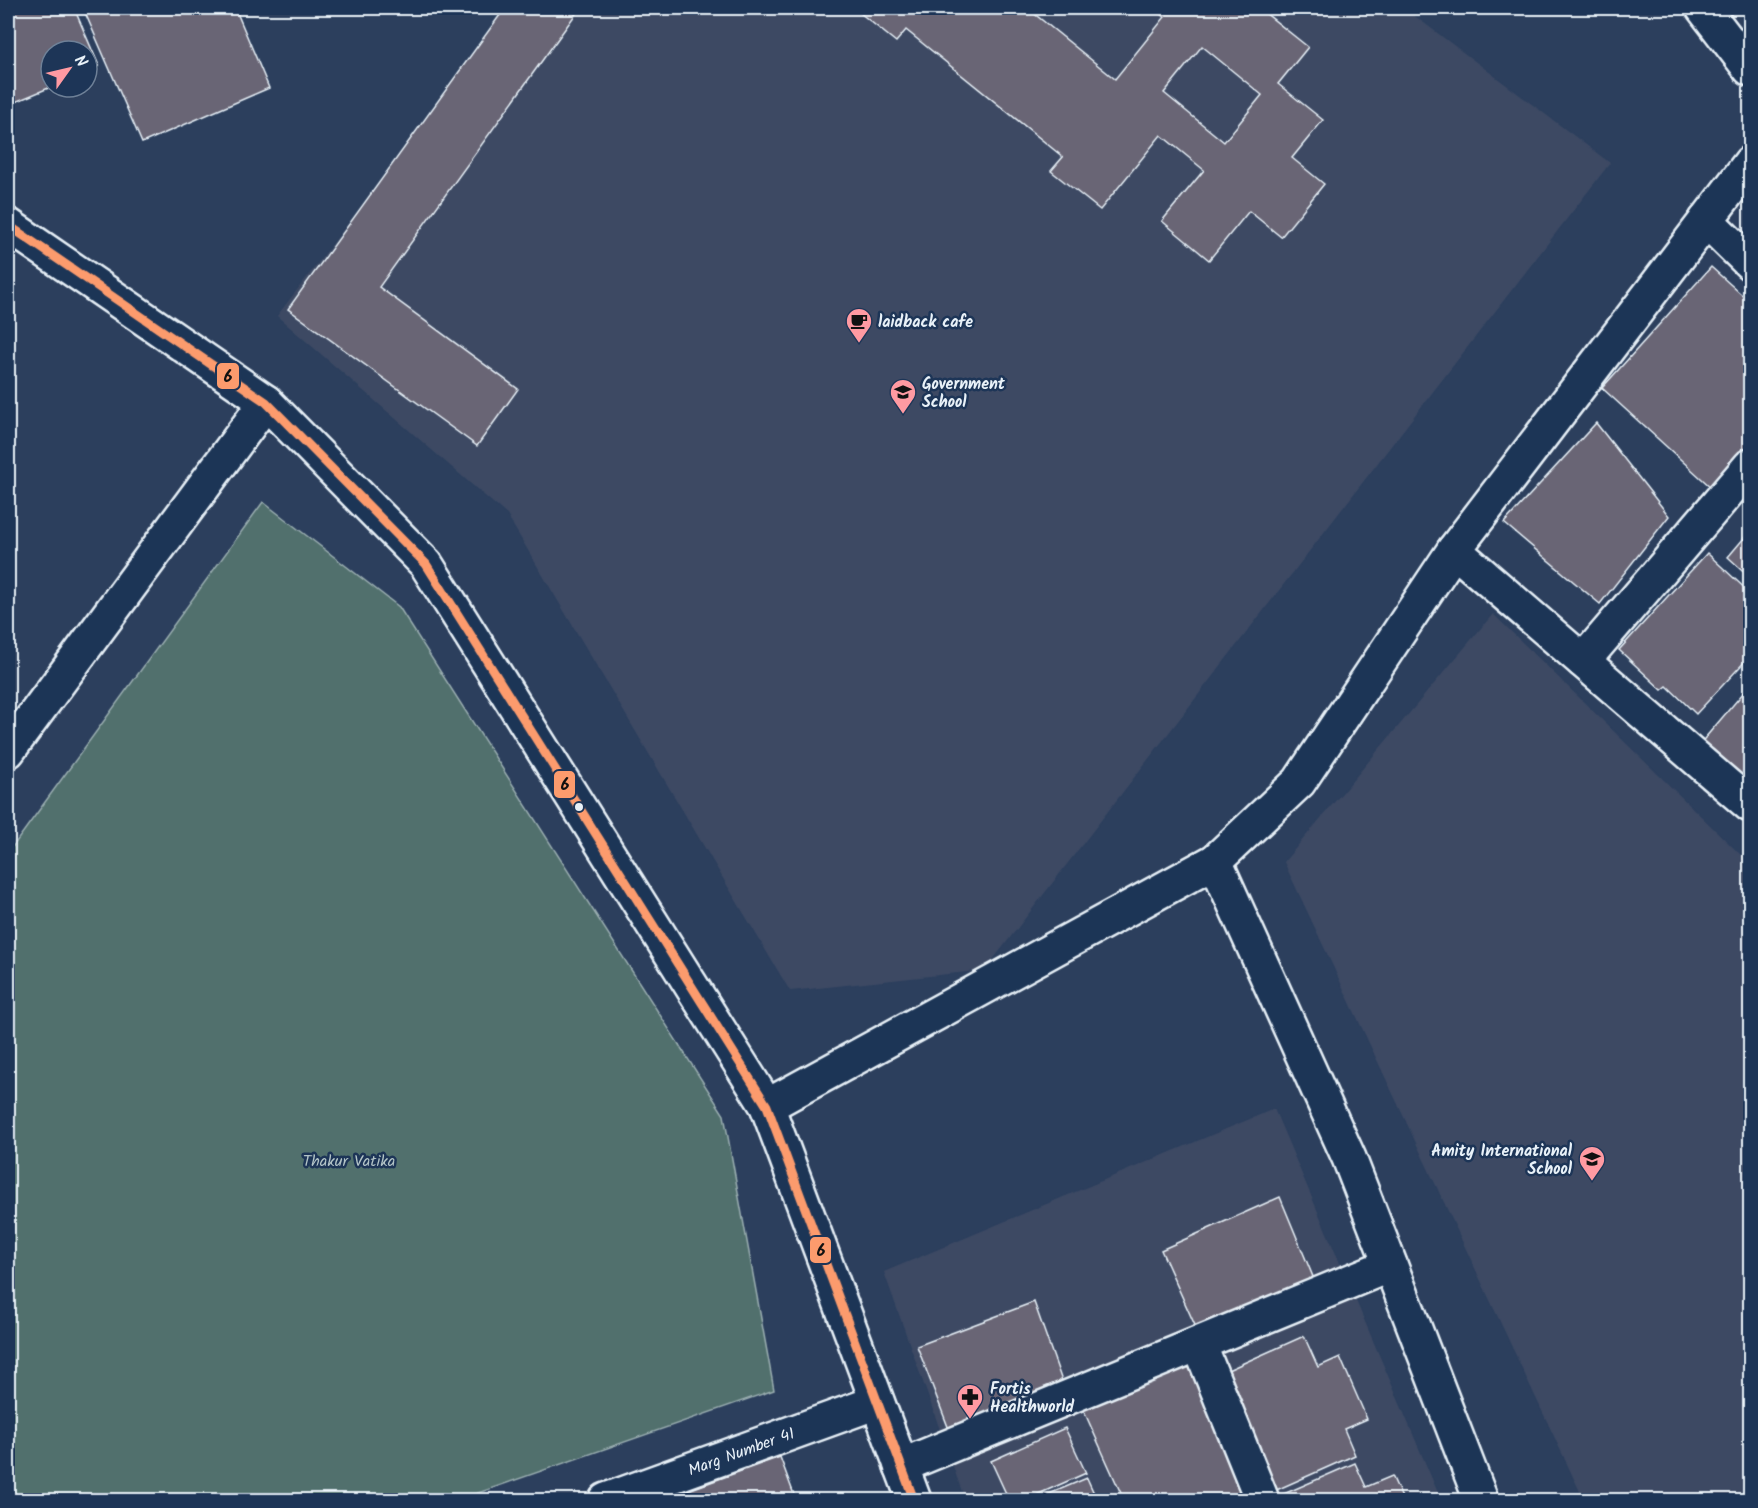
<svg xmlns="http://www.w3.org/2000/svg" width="1758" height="1508" font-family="Kalam,sans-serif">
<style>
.built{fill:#3e4a64}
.green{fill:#516f6d;stroke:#9cb0b2;stroke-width:1.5}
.building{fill:#696575;stroke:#e8f1f8;stroke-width:1.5;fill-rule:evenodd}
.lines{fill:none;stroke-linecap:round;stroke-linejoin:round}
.minor-casing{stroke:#e8f1f8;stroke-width:38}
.tertiary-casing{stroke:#e8f1f8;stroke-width:38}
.minor{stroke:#1d3557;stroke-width:33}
.tertiary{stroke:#1d3557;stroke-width:33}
.bus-1-casing{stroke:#1d3557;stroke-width:14}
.bus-1{stroke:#fc9b6d;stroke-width:9}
.bus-dot{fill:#e8f1f8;stroke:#1d3557;stroke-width:2}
.labels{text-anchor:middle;stroke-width:5;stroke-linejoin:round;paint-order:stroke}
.poi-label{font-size:16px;font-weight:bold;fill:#e8f1f8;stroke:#1d3557;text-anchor:start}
.park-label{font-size:16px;fill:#b3c4c7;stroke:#1d3557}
.street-label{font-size:16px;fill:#e8f1f8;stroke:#1d3557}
.line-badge{stroke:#1d3557;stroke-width:2}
.pale-badge-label{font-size:16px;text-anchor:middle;font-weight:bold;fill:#111}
</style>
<rect width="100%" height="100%" fill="#2c3f5d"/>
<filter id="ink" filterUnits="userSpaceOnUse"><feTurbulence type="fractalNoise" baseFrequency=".0167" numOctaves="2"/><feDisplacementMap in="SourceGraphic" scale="12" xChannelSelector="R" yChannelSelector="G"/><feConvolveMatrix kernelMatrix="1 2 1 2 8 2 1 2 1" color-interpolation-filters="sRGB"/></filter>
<g filter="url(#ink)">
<!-- built -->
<g class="built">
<path d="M 515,8 L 1404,8 L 1610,163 L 985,970 L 790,991 L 507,515 L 277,316 Z"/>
<path d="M 1493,614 L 1750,864 L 1750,1500 L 1584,1500 L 1284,862 Z"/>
<path d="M 1274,1109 L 1441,1500 L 965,1500 L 884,1272 Z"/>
</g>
<!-- green -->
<path class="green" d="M 263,502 L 399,607 L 724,1115 L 774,1390 L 458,1500 L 8,1500 L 8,853 Z"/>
<!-- building -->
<g class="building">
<path d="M 8,8 L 74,8 L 99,66 L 87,72 L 87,51 L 51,51 L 51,87 L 8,105 Z"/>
<path d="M 83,8 L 235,8 L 269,88 L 142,143 Z"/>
<path d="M 505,8 L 580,8 L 379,287 L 518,389 L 477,446 L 288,309 Z"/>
<path d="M 854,8 L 1027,8 L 1115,79 L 1165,17 L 1153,8 L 1259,8 L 1308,47 L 1278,84 L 1323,120 L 1292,158 L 1324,184 L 1281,237 L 1249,211 L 1209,260 L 1162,221 L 1204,170 L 1161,135 L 1100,210 L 1051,171 L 1063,157 L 906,30 L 896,42 ZM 1202,46 L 1262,95 L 1224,142 L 1164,93 Z"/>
<path d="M 1711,267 L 1750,302 L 1750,447 L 1713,489 L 1602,388 Z"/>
<path d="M 1596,423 L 1669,516 L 1600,604 L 1504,523 Z"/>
<path d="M 1750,531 L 1750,577 L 1728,557 Z"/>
<path d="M 1707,553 L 1750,593 L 1750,656 L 1696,714 L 1667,686 L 1662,690 L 1619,650 Z"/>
<path d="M 1750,685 L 1750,790 L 1699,745 Z"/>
<path d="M 1280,1197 L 1316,1284 L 1198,1332 L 1161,1250 Z"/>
<path d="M 1034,1302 L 1063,1384 L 950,1432 L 917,1346 Z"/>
<path d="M 1304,1336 L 1318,1367 L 1340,1357 L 1367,1419 L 1344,1429 L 1355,1455 L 1272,1492 L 1219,1374 Z"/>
<path d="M 1192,1362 L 1253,1500 L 1124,1500 L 1083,1409 Z"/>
<path d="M 1065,1428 L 1086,1473 L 1025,1500 L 1009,1500 L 991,1461 Z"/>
<path d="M 780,1457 L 796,1500 L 661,1500 Z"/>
<path d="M 1355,1463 L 1366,1487 L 1392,1476 L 1403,1500 L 1270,1500 Z"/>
<path d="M 1087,1478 L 1097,1500 L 1035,1500 Z"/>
</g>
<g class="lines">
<!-- minor casing -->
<g class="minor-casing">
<g id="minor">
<path d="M 1703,8 L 1750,69"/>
<path d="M 1706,220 L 1750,263"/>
<path d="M 1454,550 L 1750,805"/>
<path d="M 1583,661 L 1750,466"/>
<path d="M 8,751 L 266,402"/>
<path d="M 1215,861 L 1349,1158 L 1481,1500"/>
<path d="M 767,1106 L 1215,861 L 1299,782 L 1454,550 L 1750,163"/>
<path d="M 1199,1344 L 1262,1500"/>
<path d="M 901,1466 L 1390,1265"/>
<path d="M 606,1500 L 877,1402"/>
</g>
</g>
<!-- tertiary casing -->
<g class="tertiary-casing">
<path id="tertiary" d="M 8,225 L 266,402 L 426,564 L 767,1106 L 914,1500"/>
</g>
<!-- minor -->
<use href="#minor" class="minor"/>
<!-- tertiary -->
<use href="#tertiary" class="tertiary"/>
<!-- bus-1 casing -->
<g class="bus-1-casing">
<path id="bus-1" d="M 8,225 L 266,402 L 426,564 L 767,1106 L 914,1500"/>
</g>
<!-- bus-1 -->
<use href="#bus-1" class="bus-1"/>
</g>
</g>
<!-- icons -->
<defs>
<g id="cafe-pin" transform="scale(1.35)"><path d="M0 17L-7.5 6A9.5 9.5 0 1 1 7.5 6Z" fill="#ff9aa2" stroke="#1d3557"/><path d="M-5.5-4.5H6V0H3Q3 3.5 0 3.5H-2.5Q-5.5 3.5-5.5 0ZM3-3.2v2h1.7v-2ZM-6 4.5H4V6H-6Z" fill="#111"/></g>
<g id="school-pin" transform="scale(1.35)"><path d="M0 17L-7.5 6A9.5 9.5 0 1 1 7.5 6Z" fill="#ff9aa2" stroke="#1d3557"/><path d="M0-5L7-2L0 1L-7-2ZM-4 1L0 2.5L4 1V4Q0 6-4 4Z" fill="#111"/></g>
<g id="pharmacy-pin" transform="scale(1.35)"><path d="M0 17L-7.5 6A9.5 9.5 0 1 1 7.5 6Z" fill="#ff9aa2" stroke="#1d3557"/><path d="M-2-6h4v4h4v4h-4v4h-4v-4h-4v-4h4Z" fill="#111"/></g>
</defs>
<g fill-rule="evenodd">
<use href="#cafe-pin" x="859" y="321"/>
<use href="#school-pin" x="903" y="392"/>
<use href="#school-pin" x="1592" y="1159"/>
<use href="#pharmacy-pin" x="970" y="1397"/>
</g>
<!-- markers -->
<circle class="bus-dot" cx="579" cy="807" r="5"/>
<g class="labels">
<!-- poi labels -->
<g class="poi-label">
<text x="878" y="327">laidback cafe</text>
<text x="922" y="389">Government<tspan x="922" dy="18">School</tspan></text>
<text x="1572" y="1156" text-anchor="end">Amity International<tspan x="1572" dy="18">School</tspan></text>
<text x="990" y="1394">Fortis<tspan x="990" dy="18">Healthworld</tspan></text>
</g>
<!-- park labels -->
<g class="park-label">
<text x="349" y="1166">Thakur Vatika</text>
</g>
<!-- street labels -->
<g class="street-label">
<text transform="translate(741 1451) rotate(-20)" y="6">Marg Number 41</text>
</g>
</g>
<g class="line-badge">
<rect x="216" y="362" width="24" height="28" rx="6" fill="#fc9b6d"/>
<rect x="553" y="770" width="23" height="29" rx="6" fill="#fc9b6d"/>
<rect x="809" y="1236" width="23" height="28" rx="6" fill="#fc9b6d"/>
</g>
<g class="pale-badge-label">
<text x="228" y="382">6</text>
<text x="565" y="790">6</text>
<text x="821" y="1256">6</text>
</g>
<!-- margin -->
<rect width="1758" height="1508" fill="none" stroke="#1d3557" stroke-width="30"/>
<rect x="15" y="15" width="1728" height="1478" fill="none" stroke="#e8f1f8" stroke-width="2" filter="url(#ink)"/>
<!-- north arrow -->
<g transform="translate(69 69) rotate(56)"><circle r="28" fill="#1d3557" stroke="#6e8097" stroke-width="1.5"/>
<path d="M0-4.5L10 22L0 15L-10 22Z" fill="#ff9aa2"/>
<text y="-9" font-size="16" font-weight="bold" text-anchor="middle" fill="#e8f1f8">N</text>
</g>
</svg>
